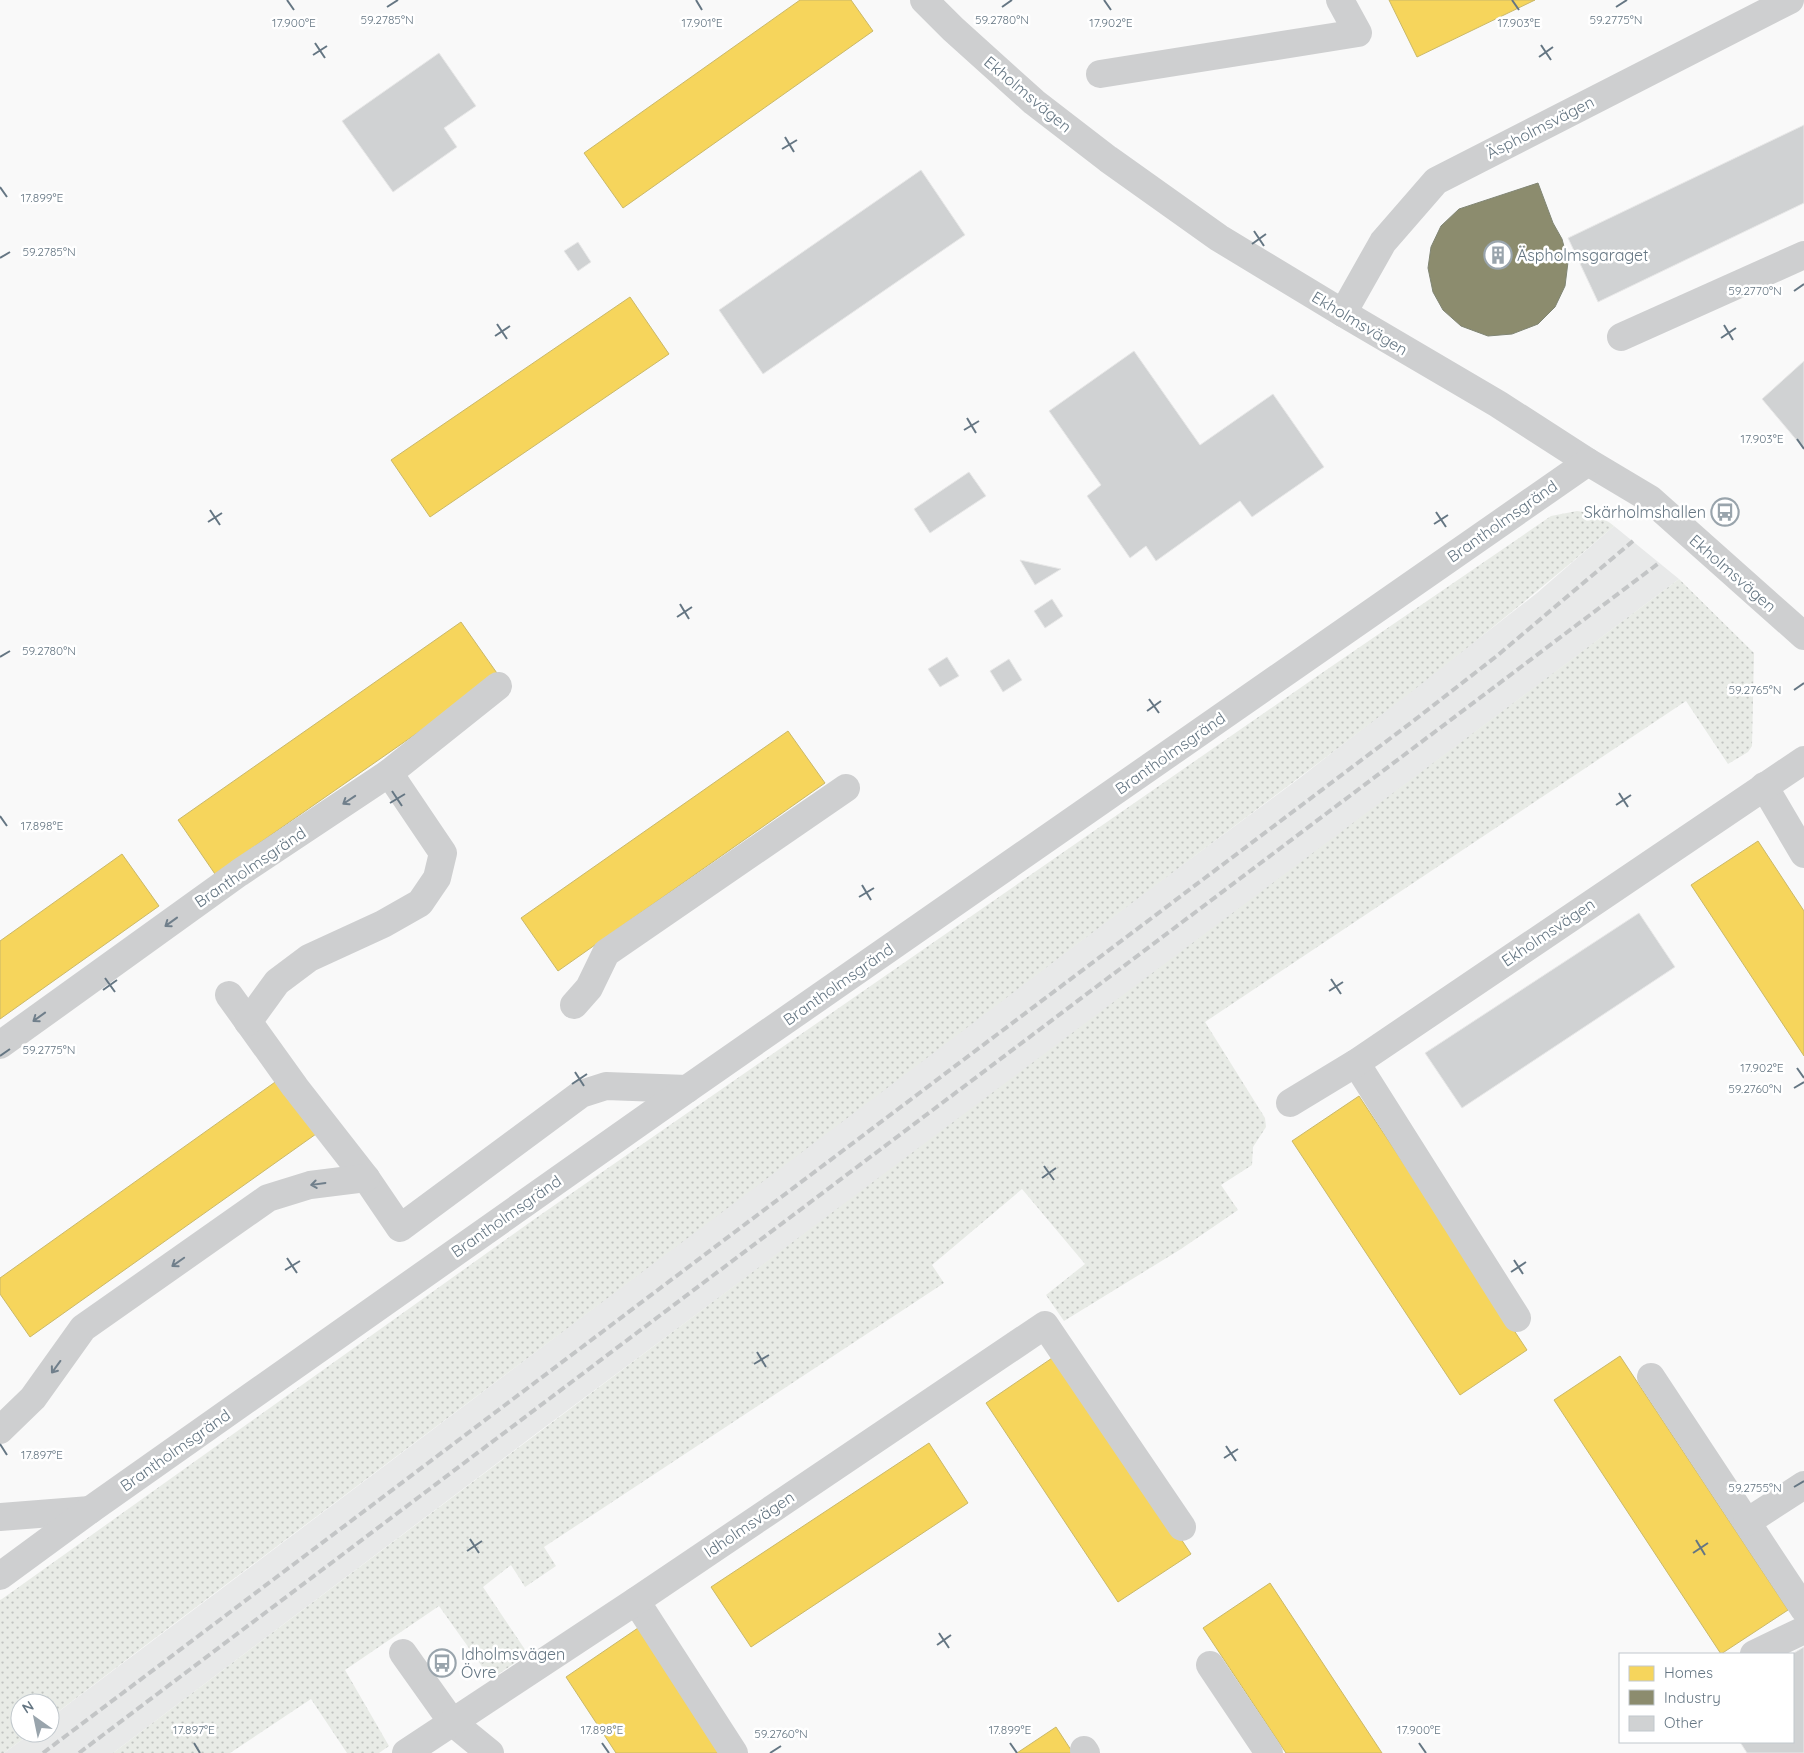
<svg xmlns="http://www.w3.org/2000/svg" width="1804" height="1753" font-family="Quicksand,sans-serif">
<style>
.built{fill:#e8e9e9}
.grass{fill:url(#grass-dots)}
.homes{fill:#f6d55c;stroke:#cab868}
.industry{fill:#8c8c6e;stroke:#808574}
.building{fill:#d0d2d3;stroke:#e8e8e8}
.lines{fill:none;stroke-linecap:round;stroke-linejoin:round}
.minor{stroke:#cecfd0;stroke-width:28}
.rail{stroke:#c3c5c6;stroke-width:4;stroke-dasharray:8 4;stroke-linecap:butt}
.oneway{stroke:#707f8b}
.ticks{fill:none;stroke:#657683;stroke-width:2}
.labels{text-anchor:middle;stroke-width:5;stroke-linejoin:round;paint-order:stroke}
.street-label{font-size:16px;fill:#657683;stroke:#fff}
.poi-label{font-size:16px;fill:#657683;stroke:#fff;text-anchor:start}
.ticks-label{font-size:12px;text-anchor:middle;fill:#657683;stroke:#fff;stroke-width:5;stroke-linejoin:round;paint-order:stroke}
</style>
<defs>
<pattern id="grass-dots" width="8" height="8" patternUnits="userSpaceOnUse" patternTransform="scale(1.25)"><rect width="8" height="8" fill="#e8ebe6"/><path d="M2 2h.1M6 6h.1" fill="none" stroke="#c0c3c0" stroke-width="1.8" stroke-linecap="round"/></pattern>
</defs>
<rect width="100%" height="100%" fill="#f9f9f9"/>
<!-- built -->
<path class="built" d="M 1614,526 L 1679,579 L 1065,1040 L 537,1433 L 113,1753 L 4,1753 L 31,1733 L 50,1733 L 50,1718 L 1147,891 L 1297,780 L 1537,593 Z"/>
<!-- grass -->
<g class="grass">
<path d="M 1577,511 C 1591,513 1603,517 1614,526 C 1440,677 1252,812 1068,951 C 730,1208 388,1461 50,1718 L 50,1703 L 20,1703 L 20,1733 L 31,1733 L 4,1753 L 0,1753 L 0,1600 L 2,1599 L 536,1218 L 1316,677 L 1551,516 Z"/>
<path d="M 1679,579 L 1754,653 L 1752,746 L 1748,752 L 1728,764 L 1686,701 L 1205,1022 L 1265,1118 L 1266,1127 L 1253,1147 L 1252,1165 L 1221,1185 L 1238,1210 L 1181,1249 L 1064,1321 L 1046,1295 L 1085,1264 L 1022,1189 L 932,1265 L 944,1283 L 544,1547 L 556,1566 L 525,1587 L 511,1565 L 483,1587 L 528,1654 L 491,1679 L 439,1606 L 345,1670 L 389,1746 L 379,1753 L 347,1753 L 311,1699 L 230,1753 L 113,1753 C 633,1360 1157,970 1679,579 Z"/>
</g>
<!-- homes -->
<g class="homes">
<path d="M 800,0 L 851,0 L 873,31 L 623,208 L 584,153 Z"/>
<path d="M 1389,0 L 1535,0 L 1417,57 Z"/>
<path d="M 630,297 L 669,354 L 430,517 L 391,460 Z"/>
<path d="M 461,622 L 499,676 L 215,874 L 178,820 Z"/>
<path d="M 788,731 L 825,783 L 558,971 L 521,918 Z"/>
<path d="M 1758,841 L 1804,911 L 1804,1056 L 1691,885 Z"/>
<path d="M 122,854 L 159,906 L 0,1019 L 0,941 Z"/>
<path d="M 278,1080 L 316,1134 L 30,1337 L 0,1294 L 0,1278 Z"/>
<path d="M 1359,1096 L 1527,1350 L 1460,1395 L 1292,1141 Z"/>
<path d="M 1058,1354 L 1191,1554 L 1118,1602 L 986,1403 Z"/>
<path d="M 1620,1356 L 1788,1610 L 1721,1654 L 1554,1400 Z"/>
<path d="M 929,1443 L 968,1503 L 751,1647 L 711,1587 Z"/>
<path d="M 1270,1583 L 1382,1753 L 1286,1753 L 1203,1628 Z"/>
<path d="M 638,1628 L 721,1753 L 616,1753 L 566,1677 Z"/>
<path d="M 1056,1727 L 1073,1753 L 1017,1753 Z"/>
</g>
<!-- industry -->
<path class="industry" d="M 1538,183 L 1553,223 L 1562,239 L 1568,262 L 1565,286 L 1555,307 L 1538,324 L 1512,334 L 1488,336 L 1461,326 L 1443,310 L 1433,292 L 1428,268 L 1431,247 L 1441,226 L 1459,209 Z"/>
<!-- building -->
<g class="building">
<path d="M 439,53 L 476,106 L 444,128 L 457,147 L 393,192 L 342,121 Z"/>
<path d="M 1804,125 L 1804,203 L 1598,302 L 1568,238 Z"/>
<path d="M 921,170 L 965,235 L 763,374 L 719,310 Z"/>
<path d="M 578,242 L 591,262 L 578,271 L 564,251 Z"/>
<path d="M 1134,351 L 1200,445 L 1273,394 L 1324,467 L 1252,517 L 1240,501 L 1156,561 L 1146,546 L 1130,558 L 1087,496 L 1101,485 L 1049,411 Z"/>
<path d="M 1804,361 L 1804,449 L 1762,399 Z"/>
<path d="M 969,472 L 986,496 L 930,533 L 914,509 Z"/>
<path d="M 1020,560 L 1061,569 L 1035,585 Z"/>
<path d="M 1052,599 L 1063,616 L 1045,628 L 1034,611 Z"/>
<path d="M 947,657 L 959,676 L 940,687 L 928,669 Z"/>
<path d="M 1009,659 L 1022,680 L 1003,692 L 990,671 Z"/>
<path d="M 1639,913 L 1675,967 L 1462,1108 L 1425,1053 Z"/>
<path d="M 1804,1647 L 1804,1753 L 1747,1753 L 1740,1742 L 1793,1742 L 1792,1654 Z"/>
</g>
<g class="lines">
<!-- minor -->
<g class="minor">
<path d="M 924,0 L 953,29 L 1034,102 L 1108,159 L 1219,238 L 1343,313 L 1498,404 L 1588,462 L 1650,499 L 1804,636"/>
<path d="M 1100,74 L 1358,33 L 1340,0"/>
<path d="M 1343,313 L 1383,242 L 1436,181 L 1790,0"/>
<path d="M 1621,337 L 1804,255"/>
<path d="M 1764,786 L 1804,854"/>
<path d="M 229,995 L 295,1087 L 366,1178 L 400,1228 L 581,1094 L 606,1086 L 687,1089"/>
<path d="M 574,1005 L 589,988 L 606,953 L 846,788"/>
<path d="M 248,1022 L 277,982 L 309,958 L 383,924 L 420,903 L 437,878 L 443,853 L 389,773"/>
<path d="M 0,1045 L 239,873 L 389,773 L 498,686"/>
<path d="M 1356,1063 L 1517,1318"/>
<path d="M 1290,1103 L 1356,1063 L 1804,760"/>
<path d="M 1651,1377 L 1804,1609"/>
<path d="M 0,1430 L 33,1398 L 83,1328 L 268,1198 L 310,1185 L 366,1178"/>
<path d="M 0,1517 L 90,1510"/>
<path d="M 1747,1522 L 1804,1485"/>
<path d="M 0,1576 L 90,1510 L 687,1089 L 1588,462"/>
<path d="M 636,1601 L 734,1753"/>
<path d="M 403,1653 L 452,1722 L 490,1753"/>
<path d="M 1754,1654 L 1804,1630"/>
<path d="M 1210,1665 L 1269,1753"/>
<path d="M 1084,1750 L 1086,1753"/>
<path d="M 406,1753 L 636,1601 L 1045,1325 L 1182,1527"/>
</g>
<!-- rail -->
<g class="rail">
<path d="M 43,1753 L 1412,722 L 1498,655 L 1633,541"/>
<path d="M 79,1753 L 1659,563"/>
</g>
</g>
<!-- one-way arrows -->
<defs><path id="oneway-shaft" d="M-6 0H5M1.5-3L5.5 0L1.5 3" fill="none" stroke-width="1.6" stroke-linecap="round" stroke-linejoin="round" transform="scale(1.25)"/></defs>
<g class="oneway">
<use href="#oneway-shaft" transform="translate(349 800) rotate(146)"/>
<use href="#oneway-shaft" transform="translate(171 922) rotate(144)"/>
<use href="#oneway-shaft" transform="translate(39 1017) rotate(144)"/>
<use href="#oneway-shaft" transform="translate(318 1184) rotate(172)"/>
<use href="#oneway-shaft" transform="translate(178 1262) rotate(145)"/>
<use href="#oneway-shaft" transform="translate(56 1367) rotate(126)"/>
</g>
<!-- ticks -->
<path class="ticks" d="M 287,0 L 294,10M 696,0 L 702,10M 1104,0 L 1111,10M 1512,0 L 1519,10M 387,7 L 398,0M 1002,7 L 1012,0M 1616,7 L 1627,0M 315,43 L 325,58M 1541,45 L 1551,60M 313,55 L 327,46M 1539,57 L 1553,47M 785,137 L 794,152M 782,149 L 797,140M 0,187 L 7,197M 1254,231 L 1264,246M 1252,244 L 1266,234M 0,258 L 10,252M 1794,291 L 1804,284M 497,324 L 507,339M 1724,325 L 1733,340M 495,336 L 510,326M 1721,338 L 1736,328M 967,418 L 976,433M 964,430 L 979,421M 1797,439 L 1804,449M 210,510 L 220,525M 1436,512 L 1446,527M 208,522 L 222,513M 1434,524 L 1448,515M 680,604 L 689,619M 677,617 L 692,607M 0,657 L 10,651M 1794,690 L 1804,683M 1149,699 L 1159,713M 1147,711 L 1161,701M 392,791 L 402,806M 1619,793 L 1628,807M 390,803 L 405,794M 1616,805 L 1631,795M 0,816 L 7,826M 862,885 L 871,900M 859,897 L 874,888M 105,978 L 115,992M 1331,979 L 1341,994M 103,990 L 117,980M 1329,991 L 1343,982M 0,1056 L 10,1049M 1797,1068 L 1804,1078M 575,1072 L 584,1086M 572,1084 L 587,1074M 1794,1088 L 1804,1082M 1044,1166 L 1054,1180M 1042,1178 L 1056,1168M 287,1258 L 297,1273M 1514,1260 L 1523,1274M 285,1270 L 300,1261M 1511,1272 L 1526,1262M 757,1352 L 766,1367M 754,1364 L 769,1355M 0,1444 L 7,1455M 1226,1446 L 1236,1461M 1224,1458 L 1238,1449M 1794,1487 L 1804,1481M 470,1539 L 479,1553M 1696,1540 L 1705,1555M 467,1551 L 482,1541M 1693,1553 L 1708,1543M 939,1633 L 949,1648M 937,1645 L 951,1635M 194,1743 L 200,1753M 602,1743 L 609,1753M 1010,1743 L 1017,1753M 1419,1743 L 1426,1753M 770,1753 L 781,1746"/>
<!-- icons -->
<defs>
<g id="building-ring" transform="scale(1.4375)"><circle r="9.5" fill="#fff" stroke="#99a4ac" stroke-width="1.5"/><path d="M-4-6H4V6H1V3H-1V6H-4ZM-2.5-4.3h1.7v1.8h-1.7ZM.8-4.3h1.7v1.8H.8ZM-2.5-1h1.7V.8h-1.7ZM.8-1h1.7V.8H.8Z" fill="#99a4ac"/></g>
<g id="bus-ring" transform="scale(1.4375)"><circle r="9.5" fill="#fff" stroke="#99a4ac" stroke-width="1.5"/><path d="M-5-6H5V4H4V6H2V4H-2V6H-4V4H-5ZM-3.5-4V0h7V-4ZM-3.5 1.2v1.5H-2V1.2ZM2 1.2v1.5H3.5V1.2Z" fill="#99a4ac"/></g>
</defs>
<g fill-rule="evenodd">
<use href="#building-ring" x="1498" y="255"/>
<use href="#bus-ring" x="1725" y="512"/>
<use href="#bus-ring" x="442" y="1663"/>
</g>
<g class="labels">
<!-- street labels -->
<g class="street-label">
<text transform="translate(1028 94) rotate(40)" y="6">Ekholmsvägen</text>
<text transform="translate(1540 127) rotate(-27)" y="6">Äspholmsvägen</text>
<text transform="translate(1360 323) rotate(31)" y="6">Ekholmsvägen</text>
<text transform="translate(1502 521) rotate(-35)" y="6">Brantholmsgränd</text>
<text transform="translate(1733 573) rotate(41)" y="6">Ekholmsvägen</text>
<text transform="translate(1170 753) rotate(-35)" y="6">Brantholmsgränd</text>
<text transform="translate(250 867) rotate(-34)" y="6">Brantholmsgränd</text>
<text transform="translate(1548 932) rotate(-34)" y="6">Ekholmsvägen</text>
<text transform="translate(838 984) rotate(-35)" y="6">Brantholmsgränd</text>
<text transform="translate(506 1216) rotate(-35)" y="6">Brantholmsgränd</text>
<text transform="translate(175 1450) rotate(-35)" y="6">Brantholmsgränd</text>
<text transform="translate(749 1524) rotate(-34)" y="6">Idholmsvägen</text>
</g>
<!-- poi labels -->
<g class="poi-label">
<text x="1517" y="261">Äspholmsgaraget</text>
<text x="1706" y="518" text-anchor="end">Skärholmshallen</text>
<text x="461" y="1660">Idholmsvägen<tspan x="461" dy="18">Övre</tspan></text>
</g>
</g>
<g class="ticks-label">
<text x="387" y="24">59.2785°N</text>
<text x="1002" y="24">59.2780°N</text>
<text x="1616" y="24">59.2775°N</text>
<text x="294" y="27">17.900°E</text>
<text x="702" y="27">17.901°E</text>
<text x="1111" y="27">17.902°E</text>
<text x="1519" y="27">17.903°E</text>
<text x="42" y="202">17.899°E</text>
<text x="49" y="256">59.2785°N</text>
<text x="1755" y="295">59.2770°N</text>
<text x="1762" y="443">17.903°E</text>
<text x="49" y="655">59.2780°N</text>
<text x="1755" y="694">59.2765°N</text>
<text x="42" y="830">17.898°E</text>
<text x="49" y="1054">59.2775°N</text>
<text x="1762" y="1072">17.902°E</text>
<text x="1755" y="1093">59.2760°N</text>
<text x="42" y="1459">17.897°E</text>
<text x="1755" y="1492">59.2755°N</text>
<text x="194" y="1734">17.897°E</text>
<text x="602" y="1734">17.898°E</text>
<text x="1010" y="1734">17.899°E</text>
<text x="1419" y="1734">17.900°E</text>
<text x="781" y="1738">59.2760°N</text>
</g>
<!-- legend -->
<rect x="1619" y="1653" width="175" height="90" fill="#ffffff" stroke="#c1c8cd"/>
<rect x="1629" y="1666" width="25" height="15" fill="#f6d55c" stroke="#c1c8cd"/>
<text x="1664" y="1678" font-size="15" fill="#657683">Homes</text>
<rect x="1629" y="1690" width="25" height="15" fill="#8c8c6e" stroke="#c1c8cd"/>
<text x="1664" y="1703" font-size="15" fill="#657683">Industry</text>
<rect x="1629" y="1716" width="25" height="15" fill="#d0d2d3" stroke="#c1c8cd"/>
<text x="1664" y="1728" font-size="15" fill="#657683">Other</text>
<!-- north arrow -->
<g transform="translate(35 1718) rotate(327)"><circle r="24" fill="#ffffff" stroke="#c1c8cd"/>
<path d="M0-4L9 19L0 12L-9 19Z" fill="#99a4ac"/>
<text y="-8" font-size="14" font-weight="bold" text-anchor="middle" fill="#657683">N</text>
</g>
</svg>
